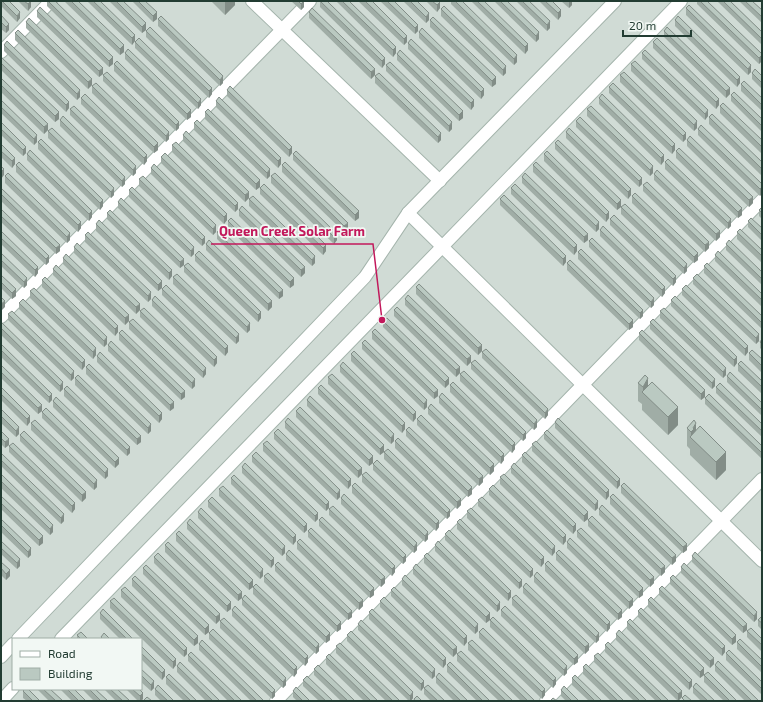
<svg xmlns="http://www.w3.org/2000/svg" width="763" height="702" font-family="'Exo 2',sans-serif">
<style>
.built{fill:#d0dbd5;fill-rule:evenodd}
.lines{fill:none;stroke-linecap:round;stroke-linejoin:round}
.minor-casing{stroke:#a4b4ac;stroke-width:14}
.minor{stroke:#fff;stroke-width:12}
.wall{fill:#a0ada6}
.shaded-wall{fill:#828d87}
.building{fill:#bac9c1;stroke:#828d87}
.leader{fill:none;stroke:#c2185b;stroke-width:1.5}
.callout-dot{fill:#c2185b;stroke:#f2f8f4;stroke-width:1.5}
.callout-label{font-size:13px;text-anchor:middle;font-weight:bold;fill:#c2185b;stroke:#f2f8f4;stroke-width:3.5;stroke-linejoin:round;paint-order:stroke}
</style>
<rect width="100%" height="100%" fill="#e1ece6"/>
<!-- built -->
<path class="built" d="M 1,1 L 762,1 L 762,701 L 1,701 ZM 13,639 L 141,639 L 141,689 L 13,689 Z"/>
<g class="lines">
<!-- minor casing -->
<g class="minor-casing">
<g id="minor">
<path d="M 252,1 L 440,181"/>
<path d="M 1,52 L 51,1"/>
<path d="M 408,213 L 762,561"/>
<path d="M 1,317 L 310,1"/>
<path d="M 18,639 L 365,277 L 408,213 L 615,1"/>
<path d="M 61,639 L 681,1"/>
<path d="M 1,657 L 13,644"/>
<path d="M 1,701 L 13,688"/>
<path d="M 276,701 L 762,200"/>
<path d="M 546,701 L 762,479"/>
</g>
</g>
<!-- minor -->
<use href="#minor" class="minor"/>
</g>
<!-- wall -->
<g class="wall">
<path d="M 1,1 L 9,1 L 20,18 L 17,22 L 1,6 Z"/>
<path d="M 18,1 L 31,1 L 31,7 L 28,11 Z"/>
<path d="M 47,1 L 55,1 L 113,64 L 109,67 L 47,6 Z"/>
<path d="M 64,1 L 78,1 L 124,52 L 120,55 Z"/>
<path d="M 87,1 L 100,1 L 135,41 L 132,45 Z"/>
<path d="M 109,1 L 123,1 L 146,30 L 142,33 Z"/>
<path d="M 132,1 L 145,1 L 157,19 L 153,22 Z"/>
<path d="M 211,1 L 235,1 L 235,5 L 225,15 Z"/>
<path d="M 291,1 L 304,1 L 304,7 L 301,10 Z"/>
<path d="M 320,1 L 385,64 L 382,68 L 320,7 Z"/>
<path d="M 336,1 L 349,1 L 396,53 L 393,57 Z"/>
<path d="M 358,1 L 372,1 L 407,42 L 404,45 Z"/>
<path d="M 380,1 L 394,1 L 418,31 L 415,34 Z"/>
<path d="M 403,1 L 417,1 L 429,20 L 426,23 Z"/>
<path d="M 426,1 L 439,1 L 440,8 L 437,12 Z"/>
<path d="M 451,1 L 462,1 L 517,62 L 514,65 L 451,4 Z"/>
<path d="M 471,1 L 484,1 L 528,50 L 525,54 Z"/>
<path d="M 494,1 L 507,1 L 539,39 L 536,42 Z"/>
<path d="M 516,1 L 529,1 L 550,28 L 547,31 Z"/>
<path d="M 539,1 L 552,1 L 561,16 L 558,20 Z"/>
<path d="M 561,1 L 572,1 L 572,5 L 569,8 Z"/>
<path d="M 697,1 L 707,1 L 762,54 L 762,61 L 759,64 L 697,4 Z"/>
<path d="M 717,1 L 730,1 L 762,32 L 762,45 Z"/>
<path d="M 739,1 L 752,1 L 762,10 L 762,23 Z"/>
<path d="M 686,8 L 751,72 L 748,75 L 686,15 Z"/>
<path d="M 441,9 L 506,73 L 503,76 L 441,16 Z"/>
<path d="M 37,11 L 103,74 L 99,77 L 37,17 Z"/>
<path d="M 309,12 L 375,75 L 371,79 L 309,18 Z"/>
<path d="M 1,15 L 9,30 L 6,33 L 1,29 Z"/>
<path d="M 158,19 L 223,83 L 220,86 L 158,26 Z"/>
<path d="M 430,20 L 496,84 L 492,87 L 430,27 Z"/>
<path d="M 675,20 L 740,83 L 737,87 L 675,26 Z"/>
<path d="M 26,22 L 92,85 L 88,89 L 26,28 Z"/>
<path d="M 146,31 L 212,94 L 209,98 L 146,37 Z"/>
<path d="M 664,31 L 730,94 L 726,98 L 664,37 Z"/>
<path d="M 419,32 L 484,95 L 481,99 L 419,38 Z"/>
<path d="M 15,33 L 80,97 L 77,100 L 15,40 Z"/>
<path d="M 135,42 L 201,105 L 198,109 L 135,48 Z"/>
<path d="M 653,42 L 719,105 L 716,109 L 653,48 Z"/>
<path d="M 408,43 L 474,106 L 471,110 L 408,49 Z"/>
<path d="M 4,45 L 69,108 L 66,112 L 4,51 Z"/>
<path d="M 125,53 L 191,117 L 187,120 L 125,59 Z"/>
<path d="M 642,53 L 708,116 L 705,120 L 642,59 Z"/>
<path d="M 397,54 L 463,118 L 459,121 L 397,60 Z"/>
<path d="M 1,57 L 59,119 L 55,122 L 1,70 Z"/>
<path d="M 114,64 L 179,128 L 176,131 L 114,71 Z"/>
<path d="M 631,64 L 697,128 L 694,131 L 631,71 Z"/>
<path d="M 386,65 L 452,129 L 449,132 L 386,71 Z"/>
<path d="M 752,73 L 762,76 L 762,89 L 752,79 Z"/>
<path d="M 103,75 L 169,139 L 166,142 L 103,81 Z"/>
<path d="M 620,75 L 686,139 L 683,142 L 620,82 Z"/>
<path d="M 375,76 L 441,140 L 438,143 L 375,83 Z"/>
<path d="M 1,78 L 48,130 L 44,134 L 1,92 Z"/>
<path d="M 741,84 L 762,98 L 762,111 L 741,91 Z"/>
<path d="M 92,86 L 158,150 L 154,153 L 92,93 Z"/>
<path d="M 609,87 L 675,150 L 672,154 L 609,93 Z"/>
<path d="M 227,90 L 292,153 L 289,157 L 227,96 Z"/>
<path d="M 731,95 L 762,119 L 762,132 L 731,101 Z"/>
<path d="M 81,98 L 147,161 L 144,165 L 81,104 Z"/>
<path d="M 599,98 L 664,161 L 661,165 L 599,104 Z"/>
<path d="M 1,100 L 37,142 L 34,145 L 1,113 Z"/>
<path d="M 216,101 L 281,164 L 278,168 L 216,107 Z"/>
<path d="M 720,106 L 762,140 L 762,154 L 720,113 Z"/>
<path d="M 70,109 L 136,173 L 133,176 L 70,115 Z"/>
<path d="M 587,109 L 653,173 L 650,176 L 587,116 Z"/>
<path d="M 205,112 L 270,176 L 267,179 L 205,119 Z"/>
<path d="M 709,117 L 762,162 L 762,176 L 709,124 Z"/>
<path d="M 60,120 L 125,184 L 122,187 L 60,126 Z"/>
<path d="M 576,121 L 642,184 L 639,187 L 576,127 Z"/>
<path d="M 1,122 L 26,153 L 23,156 L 1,135 Z"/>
<path d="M 194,123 L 260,187 L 256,190 L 194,130 Z"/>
<path d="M 698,129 L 762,184 L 760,196 L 698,135 Z"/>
<path d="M 48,131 L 114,195 L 111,198 L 48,138 Z"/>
<path d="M 566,132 L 631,195 L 628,199 L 566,138 Z"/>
<path d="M 183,135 L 249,198 L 245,202 L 183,141 Z"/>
<path d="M 687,140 L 753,203 L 749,207 L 687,146 Z"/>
<path d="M 38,142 L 103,206 L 100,210 L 38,149 Z"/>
<path d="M 555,143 L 621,207 L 617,210 L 555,149 Z"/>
<path d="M 1,144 L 15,164 L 12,168 L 1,157 Z"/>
<path d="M 172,145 L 238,209 L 235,212 L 172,152 Z"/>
<path d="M 676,151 L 742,215 L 738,218 L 676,158 Z"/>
<path d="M 27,154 L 92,217 L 89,221 L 27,160 Z"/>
<path d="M 293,154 L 359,218 L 355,221 L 293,160 Z"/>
<path d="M 544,154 L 609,218 L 606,222 L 544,161 Z"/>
<path d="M 161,157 L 227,220 L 224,224 L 161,163 Z"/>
<path d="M 665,162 L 731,226 L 728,229 L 665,169 Z"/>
<path d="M 16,165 L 81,228 L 78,232 L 16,172 Z"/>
<path d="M 282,165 L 348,229 L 344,232 L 282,172 Z"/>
<path d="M 533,165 L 599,229 L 596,232 L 533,172 Z"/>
<path d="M 151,168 L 216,232 L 213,235 L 151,174 Z"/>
<path d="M 654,174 L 720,237 L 716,241 L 654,180 Z"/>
<path d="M 5,176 L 70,240 L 67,243 L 5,183 Z"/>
<path d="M 271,176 L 337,240 L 334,244 L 271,183 Z"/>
<path d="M 522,177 L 588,240 L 584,243 L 522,183 Z"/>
<path d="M 139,179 L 205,243 L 202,246 L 139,186 Z"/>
<path d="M 643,185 L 709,248 L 705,252 L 643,191 Z"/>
<path d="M 1,188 L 60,251 L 56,254 L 1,201 Z"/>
<path d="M 260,188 L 326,251 L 323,255 L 260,194 Z"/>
<path d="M 511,188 L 577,251 L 574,255 L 511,194 Z"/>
<path d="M 129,190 L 194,254 L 191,257 L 129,197 Z"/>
<path d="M 632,196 L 698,260 L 694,263 L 632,203 Z"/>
<path d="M 249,199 L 315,263 L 312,266 L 249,206 Z"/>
<path d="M 500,199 L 566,262 L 563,266 L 500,205 Z"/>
<path d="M 118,202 L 184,265 L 180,268 L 118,208 Z"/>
<path d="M 621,207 L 687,271 L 684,274 L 621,214 Z"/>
<path d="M 762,207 L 762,219 L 759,216 L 759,210 Z"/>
<path d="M 1,209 L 49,262 L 46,265 L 1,222 Z"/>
<path d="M 239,210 L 305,273 L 301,277 L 239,216 Z"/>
<path d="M 107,213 L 172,276 L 169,280 L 107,219 Z"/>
<path d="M 610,219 L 676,282 L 673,286 L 610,225 Z"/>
<path d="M 228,221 L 294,285 L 290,288 L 228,228 Z"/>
<path d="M 748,221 L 762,228 L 762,241 L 748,227 Z"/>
<path d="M 96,224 L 162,288 L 158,291 L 96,231 Z"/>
<path d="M 600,230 L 665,293 L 662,297 L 600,236 Z"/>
<path d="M 1,231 L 38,273 L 35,277 L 1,244 Z"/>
<path d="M 217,232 L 283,296 L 279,299 L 217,239 Z"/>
<path d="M 737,232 L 762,250 L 762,263 L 737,239 Z"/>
<path d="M 85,235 L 151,299 L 148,302 L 85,242 Z"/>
<path d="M 589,241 L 654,305 L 651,308 L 589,247 Z"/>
<path d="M 206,244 L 272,307 L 268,311 L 206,250 Z"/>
<path d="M 726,244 L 762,272 L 762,285 L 726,250 Z"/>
<path d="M 74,247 L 140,310 L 136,314 L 74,253 Z"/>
<path d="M 578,252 L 643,316 L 640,319 L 578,259 Z"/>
<path d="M 1,253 L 27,285 L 24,288 L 1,266 Z"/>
<path d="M 195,255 L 261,318 L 258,322 L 195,261 Z"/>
<path d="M 715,255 L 762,294 L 762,307 L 715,261 Z"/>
<path d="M 63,258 L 129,321 L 125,325 L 63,264 Z"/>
<path d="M 567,263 L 633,327 L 629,330 L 567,270 Z"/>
<path d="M 184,266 L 250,330 L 247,333 L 184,272 Z"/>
<path d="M 704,266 L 762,316 L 762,329 L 704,273 Z"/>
<path d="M 53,269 L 118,332 L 115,336 L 53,275 Z"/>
<path d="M 1,275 L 16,296 L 12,299 L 1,288 Z"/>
<path d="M 173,277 L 239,341 L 236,344 L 173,284 Z"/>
<path d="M 693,278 L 759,341 L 756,344 L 693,284 Z"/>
<path d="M 42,280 L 107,344 L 104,347 L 42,287 Z"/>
<path d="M 416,287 L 482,351 L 478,355 L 416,294 Z"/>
<path d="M 162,289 L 228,352 L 225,356 L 162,295 Z"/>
<path d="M 682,289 L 748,352 L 745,356 L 682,295 Z"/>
<path d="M 30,291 L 96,355 L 93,359 L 30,298 Z"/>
<path d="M 405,299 L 471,362 L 467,366 L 405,305 Z"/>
<path d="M 152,300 L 217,363 L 214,367 L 152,306 Z"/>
<path d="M 671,300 L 737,363 L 734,367 L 671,306 Z"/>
<path d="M 19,303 L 85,366 L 82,370 L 19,309 Z"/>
<path d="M 394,310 L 460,373 L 456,377 L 394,316 Z"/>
<path d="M 140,311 L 206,374 L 203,378 L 140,317 Z"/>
<path d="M 660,311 L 726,375 L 723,378 L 660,318 Z"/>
<path d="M 8,314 L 74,378 L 71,381 L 8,320 Z"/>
<path d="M 383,321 L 449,384 L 445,388 L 383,327 Z"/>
<path d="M 1,322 L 63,389 L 60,392 L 1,335 Z"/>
<path d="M 129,322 L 195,386 L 192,389 L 129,329 Z"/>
<path d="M 650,322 L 715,386 L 712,389 L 650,329 Z"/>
<path d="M 372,332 L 438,396 L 434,399 L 372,339 Z"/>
<path d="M 119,333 L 185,397 L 181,400 L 119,340 Z"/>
<path d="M 639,333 L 705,397 L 701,400 L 639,340 Z"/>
<path d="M 762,339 L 762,350 L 760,348 L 760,342 Z"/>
<path d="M 362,343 L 427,407 L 424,410 L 362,349 Z"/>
<path d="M 1,344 L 52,400 L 49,403 L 1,357 Z"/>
<path d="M 108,345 L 174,408 L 170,411 L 108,351 Z"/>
<path d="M 482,352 L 548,415 L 545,419 L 482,358 Z"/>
<path d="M 749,353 L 762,359 L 762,373 L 749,360 Z"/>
<path d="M 351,354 L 416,418 L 413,422 L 351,361 Z"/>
<path d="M 97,356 L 162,419 L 159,423 L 97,362 Z"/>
<path d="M 471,363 L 537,427 L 534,430 L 471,369 Z"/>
<path d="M 738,364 L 762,381 L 762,394 L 738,371 Z"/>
<path d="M 1,365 L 42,411 L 38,414 L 1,378 Z"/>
<path d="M 340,366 L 405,429 L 402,433 L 340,372 Z"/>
<path d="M 86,367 L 151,431 L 148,434 L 86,374 Z"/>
<path d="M 460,374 L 526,438 L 523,441 L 460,381 Z"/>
<path d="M 727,376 L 762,403 L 762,416 L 727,382 Z"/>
<path d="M 328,377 L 394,441 L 391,444 L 328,384 Z"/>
<path d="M 75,378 L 141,442 L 137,445 L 75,385 Z"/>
<path d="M 638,383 L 648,386 L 678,425 L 668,435 L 642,410 L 642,404 L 638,401 Z"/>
<path d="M 450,385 L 515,449 L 512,453 L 450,392 Z"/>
<path d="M 1,387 L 30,422 L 27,426 L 1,400 Z"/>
<path d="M 716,387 L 762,424 L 762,437 L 716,393 Z"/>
<path d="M 318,388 L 384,452 L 380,455 L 318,394 Z"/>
<path d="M 64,389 L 130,453 L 127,456 L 64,396 Z"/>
<path d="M 439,397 L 504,460 L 501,464 L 439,403 Z"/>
<path d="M 705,398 L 762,446 L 762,459 L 705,404 Z"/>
<path d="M 307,400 L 373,463 L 369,466 L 307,406 Z"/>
<path d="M 53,401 L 119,464 L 115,468 L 53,407 Z"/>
<path d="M 428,408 L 494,471 L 490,475 L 428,414 Z"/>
<path d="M 1,409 L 19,434 L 16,437 L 1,423 Z"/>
<path d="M 296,411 L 362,474 L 358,478 L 296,417 Z"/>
<path d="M 42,412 L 108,476 L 105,479 L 42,418 Z"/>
<path d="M 417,419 L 483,482 L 479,486 L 417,425 Z"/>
<path d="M 285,422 L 351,485 L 348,489 L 285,428 Z"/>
<path d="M 555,422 L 620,485 L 617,489 L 555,428 Z"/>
<path d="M 31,423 L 97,487 L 94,490 L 31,430 Z"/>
<path d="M 687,428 L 696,430 L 726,470 L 716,480 L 690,455 L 690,449 L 687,446 Z"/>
<path d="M 406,430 L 472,494 L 468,497 L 406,436 Z"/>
<path d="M 1,431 L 9,445 L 5,448 L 1,444 Z"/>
<path d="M 274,433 L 340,497 L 337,500 L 274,439 Z"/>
<path d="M 544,433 L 609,496 L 606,500 L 544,439 Z"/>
<path d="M 20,435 L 86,498 L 82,502 L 20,441 Z"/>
<path d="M 395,441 L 461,505 L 457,509 L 395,448 Z"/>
<path d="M 263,444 L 329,508 L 326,511 L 263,451 Z"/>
<path d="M 532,444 L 598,508 L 595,511 L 532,451 Z"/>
<path d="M 9,446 L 75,509 L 72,513 L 9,452 Z"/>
<path d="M 384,452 L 450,516 L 447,519 L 384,459 Z"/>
<path d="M 1,455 L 64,521 L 61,524 L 1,466 Z"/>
<path d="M 522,455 L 588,519 L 584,522 L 522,462 Z"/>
<path d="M 252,456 L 318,519 L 315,522 L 252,462 Z"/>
<path d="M 373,464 L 439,527 L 436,531 L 373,470 Z"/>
<path d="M 242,467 L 307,530 L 304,533 L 242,473 Z"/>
<path d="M 511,467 L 576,530 L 573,534 L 511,473 Z"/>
<path d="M 1,474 L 53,532 L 50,535 L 1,488 Z"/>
<path d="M 362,475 L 428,539 L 425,542 L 362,482 Z"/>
<path d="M 500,477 L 566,541 L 563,545 L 500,484 Z"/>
<path d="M 231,478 L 296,541 L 293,545 L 231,484 Z"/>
<path d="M 352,486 L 417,550 L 414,553 L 352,493 Z"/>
<path d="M 621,486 L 687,550 L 683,553 L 621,493 Z"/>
<path d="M 219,489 L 285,553 L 282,556 L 219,496 Z"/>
<path d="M 489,489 L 555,552 L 552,556 L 489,495 Z"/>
<path d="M 1,496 L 43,543 L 39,546 L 1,509 Z"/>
<path d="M 610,497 L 676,561 L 672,565 L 610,504 Z"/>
<path d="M 341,498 L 406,561 L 403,564 L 341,504 Z"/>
<path d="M 478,500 L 544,563 L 541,567 L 478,506 Z"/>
<path d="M 208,501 L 274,564 L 271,568 L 208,507 Z"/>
<path d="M 329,509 L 395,572 L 392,576 L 329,515 Z"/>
<path d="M 599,509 L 665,572 L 661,576 L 599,515 Z"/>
<path d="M 467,511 L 533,575 L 530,578 L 467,518 Z"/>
<path d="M 198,512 L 263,576 L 260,579 L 198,518 Z"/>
<path d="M 1,519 L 31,555 L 28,558 L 1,532 Z"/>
<path d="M 319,520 L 385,583 L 381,587 L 319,526 Z"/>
<path d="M 588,520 L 654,583 L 650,587 L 588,526 Z"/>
<path d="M 457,522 L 522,586 L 519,589 L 457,529 Z"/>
<path d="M 187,523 L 253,587 L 249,590 L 187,529 Z"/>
<path d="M 308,531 L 374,595 L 370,598 L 308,537 Z"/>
<path d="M 577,531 L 643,595 L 639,598 L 577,537 Z"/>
<path d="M 176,534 L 242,598 L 238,601 L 176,541 Z"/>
<path d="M 445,534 L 511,597 L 508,601 L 445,540 Z"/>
<path d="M 1,541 L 20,566 L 17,569 L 1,554 Z"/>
<path d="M 297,542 L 363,606 L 359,610 L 297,549 Z"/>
<path d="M 567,542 L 633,605 L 629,609 L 567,548 Z"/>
<path d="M 165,545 L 231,609 L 227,612 L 165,552 Z"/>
<path d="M 435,545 L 500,609 L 497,612 L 435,551 Z"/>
<path d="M 556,553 L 622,617 L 618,620 L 556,560 Z"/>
<path d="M 286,554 L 352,617 L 348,620 L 286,560 Z"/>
<path d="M 424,556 L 490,620 L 486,623 L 424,563 Z"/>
<path d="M 692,556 L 757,619 L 754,622 L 692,562 Z"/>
<path d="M 154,557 L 220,620 L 216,624 L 154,563 Z"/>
<path d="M 1,562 L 10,576 L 6,580 L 1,575 Z"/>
<path d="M 545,564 L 610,628 L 607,632 L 545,571 Z"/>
<path d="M 275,565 L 341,629 L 337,632 L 275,571 Z"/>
<path d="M 681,567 L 747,630 L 743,633 L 681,573 Z"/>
<path d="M 143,568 L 209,632 L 205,635 L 143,574 Z"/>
<path d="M 413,568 L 478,631 L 475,634 L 413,574 Z"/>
<path d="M 264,576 L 330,640 L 326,643 L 264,582 Z"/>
<path d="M 534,576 L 599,640 L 596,643 L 534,582 Z"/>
<path d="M 670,578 L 736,642 L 732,645 L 670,584 Z"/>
<path d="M 132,579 L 198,643 L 194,646 L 132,586 Z"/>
<path d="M 402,579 L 467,642 L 464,646 L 402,585 Z"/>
<path d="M 253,587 L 319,651 L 316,654 L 253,594 Z"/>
<path d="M 523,587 L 589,650 L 585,654 L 523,593 Z"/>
<path d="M 659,589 L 725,652 L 722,656 L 659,595 Z"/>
<path d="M 121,590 L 187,654 L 184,657 L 121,597 Z"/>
<path d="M 391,590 L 457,653 L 453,657 L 391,596 Z"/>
<path d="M 512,598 L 578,662 L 574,665 L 512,605 Z"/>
<path d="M 242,599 L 308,662 L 305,666 L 242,605 Z"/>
<path d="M 648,600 L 714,664 L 710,668 L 648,607 Z"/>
<path d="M 110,601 L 176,665 L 173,669 L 110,608 Z"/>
<path d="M 380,601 L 446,664 L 443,668 L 380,607 Z"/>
<path d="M 232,610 L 297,673 L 294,677 L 232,616 Z"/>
<path d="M 501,610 L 567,673 L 564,676 L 501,616 Z"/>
<path d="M 638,611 L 704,675 L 700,678 L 638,617 Z"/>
<path d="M 369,612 L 435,676 L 432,679 L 369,619 Z"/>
<path d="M 100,613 L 133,639 L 120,639 L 100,619 Z"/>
<path d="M 762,617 L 762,630 L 758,626 L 758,620 Z"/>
<path d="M 490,620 L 556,684 L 553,688 L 490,627 Z"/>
<path d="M 220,621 L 286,685 L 283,688 L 220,628 Z"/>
<path d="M 627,622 L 692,686 L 689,690 L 627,629 Z"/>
<path d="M 358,624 L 424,687 L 421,691 L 358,630 Z"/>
<path d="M 747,631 L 762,639 L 762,652 L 747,637 Z"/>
<path d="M 479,632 L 545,695 L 542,699 L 479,638 Z"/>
<path d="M 209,633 L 275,696 L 272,699 L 209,639 Z"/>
<path d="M 616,634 L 682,697 L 678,701 L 616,640 Z"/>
<path d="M 77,635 L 88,639 L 77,639 Z"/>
<path d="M 347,635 L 413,698 L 411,701 L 409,701 L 347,641 Z"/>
<path d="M 737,642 L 762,660 L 762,673 L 737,649 Z"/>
<path d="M 468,643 L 534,701 L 521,701 L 468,650 Z"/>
<path d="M 199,644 L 264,701 L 251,701 L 199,650 Z"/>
<path d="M 605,645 L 669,701 L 656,701 L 605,652 Z"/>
<path d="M 141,646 L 165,676 L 162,680 L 141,659 Z"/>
<path d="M 336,646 L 400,701 L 386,701 L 336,653 Z"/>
<path d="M 726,653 L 762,682 L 762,695 L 726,660 Z"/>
<path d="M 457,654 L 513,701 L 499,701 L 457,661 Z"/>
<path d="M 188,655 L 242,701 L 228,701 L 188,661 Z"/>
<path d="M 594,656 L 647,701 L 634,701 L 594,662 Z"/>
<path d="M 326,657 L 378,701 L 364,701 L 326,664 Z"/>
<path d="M 447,665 L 490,701 L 477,701 L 447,672 Z"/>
<path d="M 715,665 L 759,701 L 745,701 L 715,671 Z"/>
<path d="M 177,666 L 220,701 L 206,701 L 177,672 Z"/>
<path d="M 583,667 L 624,701 L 611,701 L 583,674 Z"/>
<path d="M 141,669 L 154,688 L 151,691 L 141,682 Z"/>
<path d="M 314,669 L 355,701 L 341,701 L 314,675 Z"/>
<path d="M 704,675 L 737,701 L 724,701 L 704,682 Z"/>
<path d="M 166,677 L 197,701 L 184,701 L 166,684 Z"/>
<path d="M 436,677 L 468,701 L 454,701 L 436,683 Z"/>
<path d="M 572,678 L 602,701 L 589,701 L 572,685 Z"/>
<path d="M 303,680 L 333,701 L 319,701 L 303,686 Z"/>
<path d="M 693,687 L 715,701 L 701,701 L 693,693 Z"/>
<path d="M 424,688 L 445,701 L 431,701 L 424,694 Z"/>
<path d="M 37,689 L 50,689 L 63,701 L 49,701 Z"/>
<path d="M 60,689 L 74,689 L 86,701 L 72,701 Z"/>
<path d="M 82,689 L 95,689 L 108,701 L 94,701 Z"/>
<path d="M 104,689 L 117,689 L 130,701 L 116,701 Z"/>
<path d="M 126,689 L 139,689 L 143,699 L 141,701 L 138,701 Z"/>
<path d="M 155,689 L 174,701 L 161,701 L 155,695 Z"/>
<path d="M 561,690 L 579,701 L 566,701 L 561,696 Z"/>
<path d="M 23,691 L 40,701 L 27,701 L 23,698 Z"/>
<path d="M 293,691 L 310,701 L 297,701 L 293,697 Z"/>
</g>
<!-- shaded-wall -->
<g class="shaded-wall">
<path d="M 31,1 L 31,7 L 28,11 L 28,4 Z"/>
<path d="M 225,1 L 235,1 L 235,5 L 225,15 Z"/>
<path d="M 304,1 L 304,7 L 301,10 L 301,4 Z"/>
<path d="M 570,1 L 572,1 L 572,5 L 569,8 L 569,2 Z"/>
<path d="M 440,2 L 440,8 L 437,12 L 437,5 Z"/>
<path d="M 561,10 L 561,16 L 558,20 L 558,13 Z"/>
<path d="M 20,12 L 20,18 L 17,22 L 17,16 Z"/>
<path d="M 157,12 L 157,19 L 153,22 L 153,16 Z"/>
<path d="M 429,13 L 429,20 L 426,23 L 426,17 Z"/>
<path d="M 550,21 L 550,28 L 547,31 L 547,25 Z"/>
<path d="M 146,23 L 146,30 L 142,33 L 142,27 Z"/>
<path d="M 9,24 L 9,30 L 6,33 L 6,27 Z"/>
<path d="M 418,25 L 418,31 L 415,34 L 415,28 Z"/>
<path d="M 539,32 L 539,39 L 536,42 L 536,36 Z"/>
<path d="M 135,35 L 135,41 L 132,45 L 132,38 Z"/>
<path d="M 407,36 L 407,42 L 404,45 L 404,39 Z"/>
<path d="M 528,44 L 528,50 L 525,54 L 525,47 Z"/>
<path d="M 124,45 L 124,52 L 120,55 L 120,49 Z"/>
<path d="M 396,47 L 396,53 L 393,57 L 393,50 Z"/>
<path d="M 517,55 L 517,62 L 514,65 L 514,59 Z"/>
<path d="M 762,55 L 762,61 L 759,64 L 759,58 Z"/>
<path d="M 113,57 L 113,64 L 109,67 L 109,61 Z"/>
<path d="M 385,58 L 385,64 L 382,68 L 382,61 Z"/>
<path d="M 751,65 L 751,72 L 748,75 L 748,69 Z"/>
<path d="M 506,66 L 506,73 L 503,76 L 503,70 Z"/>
<path d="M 103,68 L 103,74 L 99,77 L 99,71 Z"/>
<path d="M 375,69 L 375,75 L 371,79 L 371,72 Z"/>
<path d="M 223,76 L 223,83 L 220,86 L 220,80 Z"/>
<path d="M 496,77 L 496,84 L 492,87 L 492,81 Z"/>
<path d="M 740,77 L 740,83 L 737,87 L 737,80 Z"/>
<path d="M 92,79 L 92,85 L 88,89 L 88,82 Z"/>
<path d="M 212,88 L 212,94 L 209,98 L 209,91 Z"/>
<path d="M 730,88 L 730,94 L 726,98 L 726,91 Z"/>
<path d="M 484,89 L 484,95 L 481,99 L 481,92 Z"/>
<path d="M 80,90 L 80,97 L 77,100 L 77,94 Z"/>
<path d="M 201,99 L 201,105 L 198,109 L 198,103 Z"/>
<path d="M 719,99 L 719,105 L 716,109 L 716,102 Z"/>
<path d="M 474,100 L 474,106 L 471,110 L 471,103 Z"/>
<path d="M 69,102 L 69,108 L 66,112 L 66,105 Z"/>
<path d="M 191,110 L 191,117 L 187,120 L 187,114 Z"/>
<path d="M 708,110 L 708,116 L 705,120 L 705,114 Z"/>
<path d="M 463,111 L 463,118 L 459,121 L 459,115 Z"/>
<path d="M 59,112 L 59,119 L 55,122 L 55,116 Z"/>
<path d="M 697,121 L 697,128 L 694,131 L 694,125 Z"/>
<path d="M 179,122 L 179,128 L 176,131 L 176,125 Z"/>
<path d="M 452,122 L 452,129 L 449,132 L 449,126 Z"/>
<path d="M 48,124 L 48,130 L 44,134 L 44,127 Z"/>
<path d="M 169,132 L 169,139 L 166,142 L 166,136 Z"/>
<path d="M 441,133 L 441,140 L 438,143 L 438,137 Z"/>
<path d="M 686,133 L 686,139 L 683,142 L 683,136 Z"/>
<path d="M 37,135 L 37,142 L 34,145 L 34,139 Z"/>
<path d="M 158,143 L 158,150 L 154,153 L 154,147 Z"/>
<path d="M 675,144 L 675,150 L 672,154 L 672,147 Z"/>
<path d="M 26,147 L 26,153 L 23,156 L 23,150 Z"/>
<path d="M 292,147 L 292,153 L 289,157 L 289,150 Z"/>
<path d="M 147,155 L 147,161 L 144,165 L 144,158 Z"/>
<path d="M 664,155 L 664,161 L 661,165 L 661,158 Z"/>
<path d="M 15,158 L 15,164 L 12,168 L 12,161 Z"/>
<path d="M 281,158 L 281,164 L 278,168 L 278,161 Z"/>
<path d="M 136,166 L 136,173 L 133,176 L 133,170 Z"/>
<path d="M 653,166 L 653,173 L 650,176 L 650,170 Z"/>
<path d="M 4,169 L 4,175 L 1,179 L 1,172 Z"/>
<path d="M 270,169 L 270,176 L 267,179 L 267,173 Z"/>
<path d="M 125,177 L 125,184 L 122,187 L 122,181 Z"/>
<path d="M 642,178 L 642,184 L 639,187 L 639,181 Z"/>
<path d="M 260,180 L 260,187 L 256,190 L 256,184 Z"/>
<path d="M 762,187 L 762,194 L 760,196 L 760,189 Z"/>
<path d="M 114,188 L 114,195 L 111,198 L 111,192 Z"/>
<path d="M 631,189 L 631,195 L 628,199 L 628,192 Z"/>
<path d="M 249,192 L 249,198 L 245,202 L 245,195 Z"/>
<path d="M 753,197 L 753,203 L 749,207 L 749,200 Z"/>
<path d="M 103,200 L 103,206 L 100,210 L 100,203 Z"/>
<path d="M 621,200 L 621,207 L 617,210 L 617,204 Z"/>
<path d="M 238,203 L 238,209 L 235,212 L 235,206 Z"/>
<path d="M 742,208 L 742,215 L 738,218 L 738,212 Z"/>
<path d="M 92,211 L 92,217 L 89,221 L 89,214 Z"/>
<path d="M 359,211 L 359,218 L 355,221 L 355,215 Z"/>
<path d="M 609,212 L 609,218 L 606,222 L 606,215 Z"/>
<path d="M 227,214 L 227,220 L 224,224 L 224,217 Z"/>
<path d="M 731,219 L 731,226 L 728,229 L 728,223 Z"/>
<path d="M 81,222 L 81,228 L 78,232 L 78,225 Z"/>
<path d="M 599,222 L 599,229 L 596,232 L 596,226 Z"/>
<path d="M 348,223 L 348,229 L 344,232 L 344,226 Z"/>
<path d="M 216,225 L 216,232 L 213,235 L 213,229 Z"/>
<path d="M 720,231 L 720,237 L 716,241 L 716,234 Z"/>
<path d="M 70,233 L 70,240 L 67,243 L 67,237 Z"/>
<path d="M 337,234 L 337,240 L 334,244 L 334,237 Z"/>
<path d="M 588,234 L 588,240 L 584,243 L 584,237 Z"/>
<path d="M 205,237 L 205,243 L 202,246 L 202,240 Z"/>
<path d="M 709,242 L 709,248 L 705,252 L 705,245 Z"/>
<path d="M 60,245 L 60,251 L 56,254 L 56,248 Z"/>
<path d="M 326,245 L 326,251 L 323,255 L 323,248 Z"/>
<path d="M 577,245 L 577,251 L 574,255 L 574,248 Z"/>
<path d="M 194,247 L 194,254 L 191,257 L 191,251 Z"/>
<path d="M 698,253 L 698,260 L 694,263 L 694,257 Z"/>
<path d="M 49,256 L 49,262 L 46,265 L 46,259 Z"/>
<path d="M 315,256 L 315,263 L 312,266 L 312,260 Z"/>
<path d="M 566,256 L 566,262 L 563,266 L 563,259 Z"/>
<path d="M 184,259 L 184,265 L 180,268 L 180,262 Z"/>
<path d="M 687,264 L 687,271 L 684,274 L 684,268 Z"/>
<path d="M 38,267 L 38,273 L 35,277 L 35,270 Z"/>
<path d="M 305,267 L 305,273 L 301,277 L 301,270 Z"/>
<path d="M 172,270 L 172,276 L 169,280 L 169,273 Z"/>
<path d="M 676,276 L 676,282 L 673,286 L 673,279 Z"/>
<path d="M 27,278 L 27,285 L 24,288 L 24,282 Z"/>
<path d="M 294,278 L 294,285 L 290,288 L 290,282 Z"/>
<path d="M 162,281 L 162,288 L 158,291 L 158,285 Z"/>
<path d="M 665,287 L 665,293 L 662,297 L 662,290 Z"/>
<path d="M 16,289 L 16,296 L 12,299 L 12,293 Z"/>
<path d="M 283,290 L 283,296 L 279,299 L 279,293 Z"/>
<path d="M 151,292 L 151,299 L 148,302 L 148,296 Z"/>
<path d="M 654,298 L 654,305 L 651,308 L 651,302 Z"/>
<path d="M 5,301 L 5,307 L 1,311 L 1,304 Z"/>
<path d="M 272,301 L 272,307 L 268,311 L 268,304 Z"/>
<path d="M 140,304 L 140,310 L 136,314 L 136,307 Z"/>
<path d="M 643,310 L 643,316 L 640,319 L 640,313 Z"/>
<path d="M 261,312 L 261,318 L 258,322 L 258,315 Z"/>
<path d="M 129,315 L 129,321 L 125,325 L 125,318 Z"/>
<path d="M 633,320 L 633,327 L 629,330 L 629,324 Z"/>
<path d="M 250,323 L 250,330 L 247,333 L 247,327 Z"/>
<path d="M 118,326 L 118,332 L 115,336 L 115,329 Z"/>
<path d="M 239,334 L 239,341 L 236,344 L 236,338 Z"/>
<path d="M 759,334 L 759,341 L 756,344 L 756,338 Z"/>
<path d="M 107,337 L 107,344 L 104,347 L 104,341 Z"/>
<path d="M 482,345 L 482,351 L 478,355 L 478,348 Z"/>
<path d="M 228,346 L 228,352 L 225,356 L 225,349 Z"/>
<path d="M 748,346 L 748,352 L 745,356 L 745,349 Z"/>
<path d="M 96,348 L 96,355 L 93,359 L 93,352 Z"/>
<path d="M 471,356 L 471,362 L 467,366 L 467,359 Z"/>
<path d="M 217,357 L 217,363 L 214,367 L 214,360 Z"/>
<path d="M 737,357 L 737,363 L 734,367 L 734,360 Z"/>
<path d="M 85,360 L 85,366 L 82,370 L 82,363 Z"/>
<path d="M 460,367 L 460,373 L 456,377 L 456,370 Z"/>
<path d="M 206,368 L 206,374 L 203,378 L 203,372 Z"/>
<path d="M 726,368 L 726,375 L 723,378 L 723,372 Z"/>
<path d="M 74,371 L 74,378 L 71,381 L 71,375 Z"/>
<path d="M 449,378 L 449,384 L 445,388 L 445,382 Z"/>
<path d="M 648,378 L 648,396 L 643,393 L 643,387 Z"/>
<path d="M 195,379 L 195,386 L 192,389 L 192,383 Z"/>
<path d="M 715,379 L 715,386 L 712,389 L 712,383 Z"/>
<path d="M 63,382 L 63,389 L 60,392 L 60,386 Z"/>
<path d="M 438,390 L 438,396 L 434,399 L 434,393 Z"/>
<path d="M 705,390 L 705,397 L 701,400 L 701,394 Z"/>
<path d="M 185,391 L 185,397 L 181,400 L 181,394 Z"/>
<path d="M 52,394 L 52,400 L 49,403 L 49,397 Z"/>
<path d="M 427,400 L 427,407 L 424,410 L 424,404 Z"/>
<path d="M 174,402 L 174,408 L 170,411 L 170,405 Z"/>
<path d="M 42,405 L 42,411 L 38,414 L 38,408 Z"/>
<path d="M 678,407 L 678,425 L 668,435 L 668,417 Z"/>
<path d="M 548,409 L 548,415 L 545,419 L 545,413 Z"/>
<path d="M 416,412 L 416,418 L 413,422 L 413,415 Z"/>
<path d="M 162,413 L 162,419 L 159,423 L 159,416 Z"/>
<path d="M 30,416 L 30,422 L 27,426 L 27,419 Z"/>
<path d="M 537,420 L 537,427 L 534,430 L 534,424 Z"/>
<path d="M 405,423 L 405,429 L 402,433 L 402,426 Z"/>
<path d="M 696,423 L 696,441 L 691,438 L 691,432 Z"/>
<path d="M 151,424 L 151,431 L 148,434 L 148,428 Z"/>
<path d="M 19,427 L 19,434 L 16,437 L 16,431 Z"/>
<path d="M 526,432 L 526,438 L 523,441 L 523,435 Z"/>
<path d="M 394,434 L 394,441 L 391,444 L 391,438 Z"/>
<path d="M 141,436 L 141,442 L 137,445 L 137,439 Z"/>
<path d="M 9,439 L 9,445 L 5,448 L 5,442 Z"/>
<path d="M 515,443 L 515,449 L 512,453 L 512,446 Z"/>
<path d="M 384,445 L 384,452 L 380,455 L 380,449 Z"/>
<path d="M 130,447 L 130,453 L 127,456 L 127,450 Z"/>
<path d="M 726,452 L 726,470 L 716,480 L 716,462 Z"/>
<path d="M 504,454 L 504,460 L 501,464 L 501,457 Z"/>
<path d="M 373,456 L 373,463 L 369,466 L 369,460 Z"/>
<path d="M 119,458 L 119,464 L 115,468 L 115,462 Z"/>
<path d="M 494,464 L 494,471 L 490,475 L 490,468 Z"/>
<path d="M 362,468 L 362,474 L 358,478 L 358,471 Z"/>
<path d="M 108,469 L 108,476 L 105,479 L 105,473 Z"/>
<path d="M 483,476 L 483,482 L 479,486 L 479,479 Z"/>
<path d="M 351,479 L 351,485 L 348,489 L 348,482 Z"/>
<path d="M 620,479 L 620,485 L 617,489 L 617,482 Z"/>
<path d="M 97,480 L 97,487 L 94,490 L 94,484 Z"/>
<path d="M 472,487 L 472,494 L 468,497 L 468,491 Z"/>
<path d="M 340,490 L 340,497 L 337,500 L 337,494 Z"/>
<path d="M 609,490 L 609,496 L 606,500 L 606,493 Z"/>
<path d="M 86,492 L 86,498 L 82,502 L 82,495 Z"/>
<path d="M 461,499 L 461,505 L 457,509 L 457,502 Z"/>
<path d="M 598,501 L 598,508 L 595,511 L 595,505 Z"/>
<path d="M 329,502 L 329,508 L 326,511 L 326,505 Z"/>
<path d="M 75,503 L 75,509 L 72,513 L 72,506 Z"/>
<path d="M 450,510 L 450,516 L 447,519 L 447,513 Z"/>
<path d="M 588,512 L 588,519 L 584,522 L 584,516 Z"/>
<path d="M 318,513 L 318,519 L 315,522 L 315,516 Z"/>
<path d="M 64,514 L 64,521 L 61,524 L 61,518 Z"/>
<path d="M 439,521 L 439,527 L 436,531 L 436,524 Z"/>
<path d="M 307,524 L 307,530 L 304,533 L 304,527 Z"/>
<path d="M 576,524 L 576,530 L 573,534 L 573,527 Z"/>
<path d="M 53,525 L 53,532 L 50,535 L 50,529 Z"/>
<path d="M 428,532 L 428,539 L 425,542 L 425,536 Z"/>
<path d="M 296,535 L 296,541 L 293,545 L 293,538 Z"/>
<path d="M 566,535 L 566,541 L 563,545 L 563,538 Z"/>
<path d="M 43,536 L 43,543 L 39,546 L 39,540 Z"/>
<path d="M 417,543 L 417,550 L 414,553 L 414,547 Z"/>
<path d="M 687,544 L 687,550 L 683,553 L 683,547 Z"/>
<path d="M 285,546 L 285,553 L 282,556 L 282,550 Z"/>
<path d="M 555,546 L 555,552 L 552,556 L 552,550 Z"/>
<path d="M 31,548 L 31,555 L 28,558 L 28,552 Z"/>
<path d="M 406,555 L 406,561 L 403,564 L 403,558 Z"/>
<path d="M 676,555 L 676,561 L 672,565 L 672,558 Z"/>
<path d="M 544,557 L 544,563 L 541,567 L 541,560 Z"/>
<path d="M 274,558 L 274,564 L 271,568 L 271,561 Z"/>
<path d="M 20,559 L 20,566 L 17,569 L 17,563 Z"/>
<path d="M 395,566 L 395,572 L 392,576 L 392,569 Z"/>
<path d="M 665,566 L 665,572 L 661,576 L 661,569 Z"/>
<path d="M 263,569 L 263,576 L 260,579 L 260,573 Z"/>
<path d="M 533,569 L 533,575 L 530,578 L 530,572 Z"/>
<path d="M 10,570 L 10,576 L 6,580 L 6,574 Z"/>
<path d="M 385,577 L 385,583 L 381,587 L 381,580 Z"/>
<path d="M 654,577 L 654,583 L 650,587 L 650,580 Z"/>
<path d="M 253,580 L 253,587 L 249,590 L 249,584 Z"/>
<path d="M 522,580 L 522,586 L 519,589 L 519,583 Z"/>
<path d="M 374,588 L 374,595 L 370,598 L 370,592 Z"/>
<path d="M 643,588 L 643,595 L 639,598 L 639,592 Z"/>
<path d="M 511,591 L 511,597 L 508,601 L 508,594 Z"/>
<path d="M 242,592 L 242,598 L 238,601 L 238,595 Z"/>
<path d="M 633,599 L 633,605 L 629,609 L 629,602 Z"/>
<path d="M 363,600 L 363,606 L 359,610 L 359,603 Z"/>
<path d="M 231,602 L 231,609 L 227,612 L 227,606 Z"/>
<path d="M 500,602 L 500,609 L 497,612 L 497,606 Z"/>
<path d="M 622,610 L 622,617 L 618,620 L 618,614 Z"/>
<path d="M 352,611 L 352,617 L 348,620 L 348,614 Z"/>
<path d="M 757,612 L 757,619 L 754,622 L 754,616 Z"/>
<path d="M 490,613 L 490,620 L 486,623 L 486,617 Z"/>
<path d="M 220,614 L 220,620 L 216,624 L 216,617 Z"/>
<path d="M 341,622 L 341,629 L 337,632 L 337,626 Z"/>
<path d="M 610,622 L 610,628 L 607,632 L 607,625 Z"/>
<path d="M 478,624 L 478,631 L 475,634 L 475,628 Z"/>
<path d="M 747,624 L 747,630 L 743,633 L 743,627 Z"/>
<path d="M 209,625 L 209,632 L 205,635 L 205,629 Z"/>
<path d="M 330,633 L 330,640 L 326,643 L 326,637 Z"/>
<path d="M 599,633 L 599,640 L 596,643 L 596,637 Z"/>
<path d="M 736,635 L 736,642 L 732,645 L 732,639 Z"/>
<path d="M 198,636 L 198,643 L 194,646 L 194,640 Z"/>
<path d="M 467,636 L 467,642 L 464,646 L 464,639 Z"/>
<path d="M 319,644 L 319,651 L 316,654 L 316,648 Z"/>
<path d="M 589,644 L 589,650 L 585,654 L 585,647 Z"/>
<path d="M 725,646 L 725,652 L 722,656 L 722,649 Z"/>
<path d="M 457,647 L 457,653 L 453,657 L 453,650 Z"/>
<path d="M 187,648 L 187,654 L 184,657 L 184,651 Z"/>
<path d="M 578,655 L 578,662 L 574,665 L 574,659 Z"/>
<path d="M 308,656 L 308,662 L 305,666 L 305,659 Z"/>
<path d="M 446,658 L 446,664 L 443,668 L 443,661 Z"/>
<path d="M 714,658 L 714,664 L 710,668 L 710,661 Z"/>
<path d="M 176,659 L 176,665 L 173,669 L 173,662 Z"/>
<path d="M 567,666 L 567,673 L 564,676 L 564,670 Z"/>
<path d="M 297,667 L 297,673 L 294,677 L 294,670 Z"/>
<path d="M 704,668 L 704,675 L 700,678 L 700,672 Z"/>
<path d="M 435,669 L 435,676 L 432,679 L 432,673 Z"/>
<path d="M 165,670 L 165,676 L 162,680 L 162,673 Z"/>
<path d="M 286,678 L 286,685 L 283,688 L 283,682 Z"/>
<path d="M 556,678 L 556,684 L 553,688 L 553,681 Z"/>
<path d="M 692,680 L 692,686 L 689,690 L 689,683 Z"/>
<path d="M 154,681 L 154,688 L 151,691 L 151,685 Z"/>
<path d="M 424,681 L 424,687 L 421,691 L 421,684 Z"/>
<path d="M 545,689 L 545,695 L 542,699 L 542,692 Z"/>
<path d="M 275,690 L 275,696 L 272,699 L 272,693 Z"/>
<path d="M 682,691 L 682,697 L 678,701 L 678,694 Z"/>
<path d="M 413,692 L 413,698 L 411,701 L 410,701 L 410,696 Z"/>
<path d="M 143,693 L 143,699 L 141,701 L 140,701 L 140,696 Z"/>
</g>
<!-- building -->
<g class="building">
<path d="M 2,1 L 9,1 L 20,12 L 17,16 Z"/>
<path d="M 24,1 L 31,1 L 28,4 Z"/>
<path d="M 48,1 L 55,1 L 113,57 L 109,61 Z"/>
<path d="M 71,1 L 78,1 L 124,45 L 120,49 Z"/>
<path d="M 93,1 L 100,1 L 135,35 L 132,38 Z"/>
<path d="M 116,1 L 123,1 L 146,23 L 142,27 Z"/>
<path d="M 138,1 L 145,1 L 157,12 L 153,16 Z"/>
<path d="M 298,1 L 304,1 L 301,4 Z"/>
<path d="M 320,1 L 327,1 L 385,58 L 382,61 Z"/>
<path d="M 342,1 L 349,1 L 396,47 L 393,50 Z"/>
<path d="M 365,1 L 372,1 L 407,36 L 404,39 Z"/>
<path d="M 387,1 L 394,1 L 418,25 L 415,28 Z"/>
<path d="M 410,1 L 417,1 L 429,13 L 426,17 Z"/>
<path d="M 432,1 L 439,1 L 440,2 L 437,5 Z"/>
<path d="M 455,1 L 462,1 L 517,55 L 514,59 Z"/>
<path d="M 477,1 L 484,1 L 528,44 L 525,47 Z"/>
<path d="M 500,1 L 507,1 L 539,32 L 536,36 Z"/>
<path d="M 522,1 L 529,1 L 550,21 L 547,25 Z"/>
<path d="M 545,1 L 552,1 L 561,10 L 558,13 Z"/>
<path d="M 700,1 L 707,1 L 762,54 L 762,55 L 759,58 Z"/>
<path d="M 723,1 L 730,1 L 762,32 L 762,39 Z"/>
<path d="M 745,1 L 752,1 L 762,10 L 762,17 Z"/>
<path d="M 689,5 L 751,65 L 748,69 L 686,8 Z"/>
<path d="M 444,6 L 506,66 L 503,70 L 441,9 Z"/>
<path d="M 40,7 L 103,68 L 99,71 L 37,11 Z"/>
<path d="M 312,8 L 375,69 L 371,72 L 309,12 Z"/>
<path d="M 1,15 L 9,24 L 6,27 L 1,22 Z"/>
<path d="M 161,16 L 223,76 L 220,80 L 158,19 Z"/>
<path d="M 678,16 L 740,77 L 737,80 L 675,20 Z"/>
<path d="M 433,17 L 496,77 L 492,81 L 430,20 Z"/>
<path d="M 29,18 L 92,79 L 88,82 L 26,22 Z"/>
<path d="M 150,27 L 212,88 L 209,91 L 146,31 Z"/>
<path d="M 667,27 L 730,88 L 726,91 L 664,31 Z"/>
<path d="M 422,28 L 484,89 L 481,92 L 419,32 Z"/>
<path d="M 18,30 L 80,90 L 77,94 L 15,33 Z"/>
<path d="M 139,38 L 201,99 L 198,103 L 135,42 Z"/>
<path d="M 657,38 L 719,99 L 716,102 L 653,42 Z"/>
<path d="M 411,39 L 474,100 L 471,103 L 408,43 Z"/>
<path d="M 7,41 L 69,102 L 66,105 L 4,45 Z"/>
<path d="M 128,49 L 191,110 L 187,114 L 125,53 Z"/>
<path d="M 400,50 L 463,111 L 459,115 L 397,54 Z"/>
<path d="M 645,50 L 708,110 L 705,114 L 642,53 Z"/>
<path d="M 1,57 L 59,112 L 55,116 L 1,63 Z"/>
<path d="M 117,61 L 179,122 L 176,125 L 114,64 Z"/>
<path d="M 635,61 L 697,121 L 694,125 L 631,64 Z"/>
<path d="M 390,62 L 452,122 L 449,126 L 386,65 Z"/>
<path d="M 755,69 L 762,76 L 762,83 L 752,73 Z"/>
<path d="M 107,72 L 169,132 L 166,136 L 103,75 Z"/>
<path d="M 624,72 L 686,133 L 683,136 L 620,75 Z"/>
<path d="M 379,73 L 441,133 L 438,137 L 375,76 Z"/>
<path d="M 1,78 L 48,124 L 44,127 L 1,85 Z"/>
<path d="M 744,81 L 762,98 L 762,105 L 741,84 Z"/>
<path d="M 96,83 L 158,143 L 154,147 L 92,86 Z"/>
<path d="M 613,83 L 675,144 L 672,147 L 609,87 Z"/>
<path d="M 230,86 L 292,147 L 289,150 L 227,90 Z"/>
<path d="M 734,92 L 762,119 L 762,126 L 731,95 Z"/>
<path d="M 85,94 L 147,155 L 144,158 L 81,98 Z"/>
<path d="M 602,94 L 664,155 L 661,158 L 599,98 Z"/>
<path d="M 219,97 L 281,158 L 278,161 L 216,101 Z"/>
<path d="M 1,100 L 37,135 L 34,139 L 1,107 Z"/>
<path d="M 723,103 L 762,140 L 762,147 L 720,106 Z"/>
<path d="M 74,106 L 136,166 L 133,170 L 70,109 Z"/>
<path d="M 591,106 L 653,166 L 650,170 L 587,109 Z"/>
<path d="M 208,109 L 270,169 L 267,173 L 205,112 Z"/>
<path d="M 712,114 L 762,162 L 762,169 L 709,117 Z"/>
<path d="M 63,116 L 125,177 L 122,181 L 60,120 Z"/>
<path d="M 580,117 L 642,178 L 639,181 L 576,121 Z"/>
<path d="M 197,120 L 260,180 L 256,184 L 194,123 Z"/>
<path d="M 1,122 L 26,147 L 23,150 L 1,129 Z"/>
<path d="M 701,125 L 762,184 L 762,187 L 760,189 L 698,129 Z"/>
<path d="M 52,128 L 114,188 L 111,192 L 48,131 Z"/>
<path d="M 569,128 L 631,189 L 628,192 L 566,132 Z"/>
<path d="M 186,131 L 249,192 L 245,195 L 183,135 Z"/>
<path d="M 690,136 L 753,197 L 749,200 L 687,140 Z"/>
<path d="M 41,139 L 103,200 L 100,203 L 38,142 Z"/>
<path d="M 558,140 L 621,200 L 617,204 L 555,143 Z"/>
<path d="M 176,142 L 238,203 L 235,206 L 172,145 Z"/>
<path d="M 1,144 L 15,158 L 12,161 L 1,151 Z"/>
<path d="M 679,148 L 742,208 L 738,212 L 676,151 Z"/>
<path d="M 30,150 L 92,211 L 89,214 L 27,154 Z"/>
<path d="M 296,151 L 359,211 L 355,215 L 293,154 Z"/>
<path d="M 547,151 L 609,212 L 606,215 L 544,154 Z"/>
<path d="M 165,153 L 227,214 L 224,217 L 161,157 Z"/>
<path d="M 668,159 L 731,219 L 728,223 L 665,162 Z"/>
<path d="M 19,162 L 81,222 L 78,225 L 16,165 Z"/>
<path d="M 285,162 L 348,223 L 344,226 L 282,165 Z"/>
<path d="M 536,162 L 599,222 L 596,226 L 533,165 Z"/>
<path d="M 154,164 L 216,225 L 213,229 L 151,168 Z"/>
<path d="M 1,166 L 4,169 L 1,172 Z"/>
<path d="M 657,170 L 720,231 L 716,234 L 654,174 Z"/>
<path d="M 8,173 L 70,233 L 67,237 L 5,176 Z"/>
<path d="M 275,173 L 337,234 L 334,237 L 271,176 Z"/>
<path d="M 525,173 L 588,234 L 584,237 L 522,177 Z"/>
<path d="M 143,176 L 205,237 L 202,240 L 139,179 Z"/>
<path d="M 647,182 L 709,242 L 705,245 L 643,185 Z"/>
<path d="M 264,184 L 326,245 L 323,248 L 260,188 Z"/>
<path d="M 515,184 L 577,245 L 574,248 L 511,188 Z"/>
<path d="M 132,187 L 194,247 L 191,251 L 129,190 Z"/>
<path d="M 1,188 L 60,245 L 56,248 L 1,194 Z"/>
<path d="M 635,193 L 698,253 L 694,257 L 632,196 Z"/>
<path d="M 504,195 L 566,256 L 563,259 L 500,199 Z"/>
<path d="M 253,196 L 315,256 L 312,260 L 249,199 Z"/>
<path d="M 121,198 L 184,259 L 180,262 L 118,202 Z"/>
<path d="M 625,204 L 687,264 L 684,268 L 621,207 Z"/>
<path d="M 242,206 L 305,267 L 301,270 L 239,210 Z"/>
<path d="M 762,207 L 762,213 L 759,210 Z"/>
<path d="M 1,209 L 49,256 L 46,259 L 1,216 Z"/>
<path d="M 110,210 L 172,270 L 169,273 L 107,213 Z"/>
<path d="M 614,215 L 676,276 L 673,279 L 610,219 Z"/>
<path d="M 231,218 L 294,278 L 290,282 L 228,221 Z"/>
<path d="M 751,218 L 762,228 L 762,235 L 748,221 Z"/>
<path d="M 99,220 L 162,281 L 158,285 L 96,224 Z"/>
<path d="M 603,226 L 665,287 L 662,290 L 600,230 Z"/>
<path d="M 220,229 L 283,290 L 279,293 L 217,232 Z"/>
<path d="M 740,229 L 762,250 L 762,256 L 737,232 Z"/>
<path d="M 1,231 L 38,267 L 35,270 L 1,238 Z"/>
<path d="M 88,232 L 151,292 L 148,296 L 85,235 Z"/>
<path d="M 592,238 L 654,298 L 651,302 L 589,241 Z"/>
<path d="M 209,240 L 272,301 L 268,304 L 206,244 Z"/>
<path d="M 729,240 L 762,272 L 762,279 L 726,244 Z"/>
<path d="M 77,243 L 140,304 L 136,307 L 74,247 Z"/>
<path d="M 581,249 L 643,310 L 640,313 L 578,252 Z"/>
<path d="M 199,251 L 261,312 L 258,315 L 195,255 Z"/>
<path d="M 718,251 L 762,294 L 762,300 L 715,255 Z"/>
<path d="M 1,253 L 27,278 L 24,282 L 1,260 Z"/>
<path d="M 66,254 L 129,315 L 125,318 L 63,258 Z"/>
<path d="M 570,260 L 633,320 L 629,324 L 567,263 Z"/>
<path d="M 188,263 L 250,323 L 247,327 L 184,266 Z"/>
<path d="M 707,263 L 762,316 L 762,323 L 704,266 Z"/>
<path d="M 56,265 L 118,326 L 115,329 L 53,269 Z"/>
<path d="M 177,274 L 239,334 L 236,338 L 173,277 Z"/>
<path d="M 697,274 L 759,334 L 756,338 L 693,278 Z"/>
<path d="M 1,275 L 16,289 L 12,293 L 1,282 Z"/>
<path d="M 45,277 L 107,337 L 104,341 L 42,280 Z"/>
<path d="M 419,284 L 482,345 L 478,348 L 416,287 Z"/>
<path d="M 166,285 L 228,346 L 225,349 L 162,289 Z"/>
<path d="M 686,285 L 748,346 L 745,349 L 682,289 Z"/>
<path d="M 34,288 L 96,348 L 93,352 L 30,291 Z"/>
<path d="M 408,295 L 471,356 L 467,359 L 405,299 Z"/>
<path d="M 155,296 L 217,357 L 214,360 L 152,300 Z"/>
<path d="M 675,296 L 737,357 L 734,360 L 671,300 Z"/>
<path d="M 1,297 L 5,301 L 1,304 Z"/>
<path d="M 23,299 L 85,360 L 82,363 L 19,303 Z"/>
<path d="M 397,307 L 460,367 L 456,370 L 394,310 Z"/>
<path d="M 144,308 L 206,368 L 203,372 L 140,311 Z"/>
<path d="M 664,308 L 726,368 L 723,372 L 660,311 Z"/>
<path d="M 12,311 L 74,371 L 71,375 L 8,314 Z"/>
<path d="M 387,318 L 449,378 L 445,382 L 383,321 Z"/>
<path d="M 133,319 L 195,379 L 192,383 L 129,322 Z"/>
<path d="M 653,319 L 715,379 L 712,383 L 650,322 Z"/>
<path d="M 1,322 L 63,382 L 60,386 L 1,328 Z"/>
<path d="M 375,329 L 438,390 L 434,393 L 372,332 Z"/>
<path d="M 122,330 L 185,391 L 181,394 L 119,333 Z"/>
<path d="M 642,330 L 705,390 L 701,394 L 639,333 Z"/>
<path d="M 762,339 L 762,344 L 760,342 Z"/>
<path d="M 365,340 L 427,400 L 424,404 L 362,343 Z"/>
<path d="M 111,341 L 174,402 L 170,405 L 108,345 Z"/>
<path d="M 1,344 L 52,394 L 49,397 L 1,350 Z"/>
<path d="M 486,349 L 548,409 L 545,413 L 482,352 Z"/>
<path d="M 752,350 L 762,359 L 762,366 L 749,353 Z"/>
<path d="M 354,351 L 416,412 L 413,415 L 351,354 Z"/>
<path d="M 100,352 L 162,413 L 159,416 L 97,356 Z"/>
<path d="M 475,360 L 537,420 L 534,424 L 471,363 Z"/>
<path d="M 741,361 L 762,381 L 762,387 L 738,364 Z"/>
<path d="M 343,362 L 405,423 L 402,426 L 340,366 Z"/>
<path d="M 89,364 L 151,424 L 148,428 L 86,367 Z"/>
<path d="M 1,365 L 42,405 L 38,408 L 1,372 Z"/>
<path d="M 464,371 L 526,432 L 523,435 L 460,374 Z"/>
<path d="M 730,372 L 762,403 L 762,410 L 727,376 Z"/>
<path d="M 332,374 L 394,434 L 391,438 L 328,377 Z"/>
<path d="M 78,375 L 141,436 L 137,439 L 75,378 Z"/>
<path d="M 645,375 L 648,378 L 643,387 L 638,383 Z"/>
<path d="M 453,382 L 515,443 L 512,446 L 450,385 Z"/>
<path d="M 652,382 L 678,407 L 668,417 L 642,392 Z"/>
<path d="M 720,383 L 762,424 L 762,431 L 716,387 Z"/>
<path d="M 321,385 L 384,445 L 380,449 L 318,388 Z"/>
<path d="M 67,386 L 130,447 L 127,450 L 64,389 Z"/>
<path d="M 1,387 L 30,416 L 27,419 L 1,394 Z"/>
<path d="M 442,393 L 504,454 L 501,457 L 439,397 Z"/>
<path d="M 709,394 L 762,446 L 762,453 L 705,398 Z"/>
<path d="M 310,396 L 373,456 L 369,460 L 307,400 Z"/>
<path d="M 56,397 L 119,458 L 115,462 L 53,401 Z"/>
<path d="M 431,404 L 494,464 L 490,468 L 428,408 Z"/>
<path d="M 300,407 L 362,468 L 358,471 L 296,411 Z"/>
<path d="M 46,408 L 108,469 L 105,473 L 42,412 Z"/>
<path d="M 1,409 L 19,427 L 16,431 L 1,416 Z"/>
<path d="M 421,415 L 483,476 L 479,479 L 417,419 Z"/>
<path d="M 288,418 L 351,479 L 348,482 L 285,422 Z"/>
<path d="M 558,418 L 620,479 L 617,482 L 555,422 Z"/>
<path d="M 35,420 L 97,480 L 94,484 L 31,423 Z"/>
<path d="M 694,420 L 696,423 L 693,428 L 694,429 L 691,432 L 687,428 Z"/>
<path d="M 700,426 L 726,452 L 716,462 L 690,437 Z"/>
<path d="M 409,427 L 472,487 L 468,491 L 406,430 Z"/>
<path d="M 278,429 L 340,490 L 337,494 L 274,433 Z"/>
<path d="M 547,430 L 609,490 L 606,493 L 544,433 Z"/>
<path d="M 1,431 L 9,439 L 5,442 L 1,438 Z"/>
<path d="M 24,431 L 86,492 L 82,495 L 20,435 Z"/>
<path d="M 398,438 L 461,499 L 457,502 L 395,441 Z"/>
<path d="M 267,441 L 329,502 L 326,505 L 263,444 Z"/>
<path d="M 536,441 L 598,501 L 595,505 L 532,444 Z"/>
<path d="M 13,443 L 75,503 L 72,506 L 9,446 Z"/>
<path d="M 388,449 L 450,510 L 447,513 L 384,452 Z"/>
<path d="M 256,452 L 318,513 L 315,516 L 252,456 Z"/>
<path d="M 525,452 L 588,512 L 584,516 L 522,455 Z"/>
<path d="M 2,454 L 64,514 L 61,518 L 1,460 L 1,455 Z"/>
<path d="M 377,460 L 439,521 L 436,524 L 373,464 Z"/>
<path d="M 245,463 L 307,524 L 304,527 L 242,467 Z"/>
<path d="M 514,463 L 576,524 L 573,527 L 511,467 Z"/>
<path d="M 366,472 L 428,532 L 425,536 L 362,475 Z"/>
<path d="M 1,474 L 53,525 L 50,529 L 1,481 Z"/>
<path d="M 504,474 L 566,535 L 563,538 L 500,477 Z"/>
<path d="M 234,475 L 296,535 L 293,538 L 231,478 Z"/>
<path d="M 355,483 L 417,543 L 414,547 L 352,486 Z"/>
<path d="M 624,483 L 687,544 L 683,547 L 621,486 Z"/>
<path d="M 493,485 L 555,546 L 552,550 L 489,489 Z"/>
<path d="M 223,486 L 285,546 L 282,550 L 219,489 Z"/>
<path d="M 344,494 L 406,555 L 403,558 L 341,498 Z"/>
<path d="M 613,494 L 676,555 L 672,558 L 610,497 Z"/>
<path d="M 1,496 L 43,536 L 39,540 L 1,503 Z"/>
<path d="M 212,497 L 274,558 L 271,561 L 208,501 Z"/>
<path d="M 482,497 L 544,557 L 541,560 L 478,500 Z"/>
<path d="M 602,505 L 665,566 L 661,569 L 599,509 Z"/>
<path d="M 333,506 L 395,566 L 392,569 L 329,509 Z"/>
<path d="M 201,508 L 263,569 L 260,573 L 198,512 Z"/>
<path d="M 471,508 L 533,569 L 530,572 L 467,511 Z"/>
<path d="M 592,516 L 654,577 L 650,580 L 588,520 Z"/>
<path d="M 322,517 L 385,577 L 381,580 L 319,520 Z"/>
<path d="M 1,519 L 31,548 L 28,552 L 1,525 Z"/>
<path d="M 190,519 L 253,580 L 249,584 L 187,523 Z"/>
<path d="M 460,519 L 522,580 L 519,583 L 457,522 Z"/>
<path d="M 311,528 L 374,588 L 370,592 L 308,531 Z"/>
<path d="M 581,528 L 643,588 L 639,592 L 577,531 Z"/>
<path d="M 449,530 L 511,591 L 508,594 L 445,534 Z"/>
<path d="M 179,531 L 242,592 L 238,595 L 176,534 Z"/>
<path d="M 570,538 L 633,599 L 629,602 L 567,542 Z"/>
<path d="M 300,539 L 363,600 L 359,603 L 297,542 Z"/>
<path d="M 1,541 L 20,559 L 17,563 L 1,548 Z"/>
<path d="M 438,541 L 500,602 L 497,606 L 435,545 Z"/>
<path d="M 168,542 L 231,602 L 227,606 L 165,545 Z"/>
<path d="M 289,550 L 352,611 L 348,614 L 286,554 Z"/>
<path d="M 559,550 L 622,610 L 618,614 L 556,553 Z"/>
<path d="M 695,552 L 757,612 L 754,616 L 692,556 Z"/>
<path d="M 158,553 L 220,614 L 216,617 L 154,557 Z"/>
<path d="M 427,553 L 490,613 L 486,617 L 424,556 Z"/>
<path d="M 548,561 L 610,622 L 607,625 L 545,564 Z"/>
<path d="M 1,562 L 10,570 L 6,574 L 1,568 Z"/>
<path d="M 278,562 L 341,622 L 337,626 L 275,565 Z"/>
<path d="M 684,563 L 747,624 L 743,627 L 681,567 Z"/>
<path d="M 416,564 L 478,624 L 475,628 L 413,568 Z"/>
<path d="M 146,565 L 209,625 L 205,629 L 143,568 Z"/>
<path d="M 537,572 L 599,633 L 596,637 L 534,576 Z"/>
<path d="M 268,573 L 330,633 L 326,637 L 264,576 Z"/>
<path d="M 405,575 L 467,636 L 464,639 L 402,579 Z"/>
<path d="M 673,575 L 736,635 L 732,639 L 670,578 Z"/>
<path d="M 135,576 L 198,636 L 194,640 L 132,579 Z"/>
<path d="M 526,583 L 589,644 L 585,647 L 523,587 Z"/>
<path d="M 256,584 L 319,644 L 316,648 L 253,587 Z"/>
<path d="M 662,586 L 725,646 L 722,649 L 659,589 Z"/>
<path d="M 125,587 L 187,648 L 184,651 L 121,590 Z"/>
<path d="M 394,587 L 457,647 L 453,650 L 391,590 Z"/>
<path d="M 245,595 L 308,656 L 305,659 L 242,599 Z"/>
<path d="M 516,595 L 578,655 L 574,659 L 512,598 Z"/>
<path d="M 384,597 L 446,658 L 443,661 L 380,601 Z"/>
<path d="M 651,597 L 714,658 L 710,661 L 648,600 Z"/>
<path d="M 114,598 L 176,659 L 173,662 L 110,601 Z"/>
<path d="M 235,606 L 297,667 L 294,670 L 232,610 Z"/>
<path d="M 505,606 L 567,666 L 564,670 L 501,610 Z"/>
<path d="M 641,608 L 704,668 L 700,672 L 638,611 Z"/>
<path d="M 103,609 L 133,639 L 127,639 L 100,613 Z"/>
<path d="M 372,609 L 435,669 L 432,673 L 369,612 Z"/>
<path d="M 762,616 L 762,623 L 758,620 Z"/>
<path d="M 493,617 L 556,678 L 553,681 L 490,620 Z"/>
<path d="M 224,618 L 286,678 L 283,682 L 220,621 Z"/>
<path d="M 630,619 L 692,680 L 689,683 L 627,622 Z"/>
<path d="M 361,620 L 424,681 L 421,684 L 358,624 Z"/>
<path d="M 483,628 L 545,689 L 542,692 L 479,632 Z"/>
<path d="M 751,628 L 762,639 L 762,645 L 747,631 Z"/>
<path d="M 213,629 L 275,690 L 272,693 L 209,633 Z"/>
<path d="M 619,630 L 682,691 L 678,694 L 616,634 Z"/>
<path d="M 351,631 L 413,692 L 410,696 L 347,635 Z"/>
<path d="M 81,632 L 88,639 L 81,639 L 77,635 Z"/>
<path d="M 104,633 L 110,639 L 103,639 L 101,637 Z"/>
<path d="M 740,639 L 762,660 L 762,667 L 737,642 Z"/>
<path d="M 202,640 L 264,701 L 257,701 L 199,644 Z"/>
<path d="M 472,640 L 534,700 L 533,701 L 528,701 L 468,643 Z"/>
<path d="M 608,642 L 669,701 L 662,701 L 605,645 Z"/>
<path d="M 340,643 L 400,701 L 393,701 L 336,646 Z"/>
<path d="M 141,646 L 165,670 L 162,673 L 141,653 Z"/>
<path d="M 729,650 L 762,682 L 762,689 L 726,653 Z"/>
<path d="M 461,651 L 513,701 L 506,701 L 457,654 Z"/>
<path d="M 191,652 L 242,701 L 235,701 L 188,655 Z"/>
<path d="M 598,653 L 647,701 L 640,701 L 594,656 Z"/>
<path d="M 329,654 L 378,701 L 371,701 L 326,657 Z"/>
<path d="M 718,661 L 759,701 L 752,701 L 715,665 Z"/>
<path d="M 180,662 L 220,701 L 213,701 L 177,666 Z"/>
<path d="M 450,662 L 490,701 L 483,701 L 447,665 Z"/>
<path d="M 586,664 L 624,701 L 618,701 L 583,667 Z"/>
<path d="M 318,665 L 355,701 L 348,701 L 314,669 Z"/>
<path d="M 141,669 L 154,681 L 151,685 L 141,675 Z"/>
<path d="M 708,672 L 737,701 L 730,701 L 704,675 Z"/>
<path d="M 439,673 L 468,701 L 461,701 L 436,677 Z"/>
<path d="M 169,674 L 197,701 L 191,701 L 166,677 Z"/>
<path d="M 575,675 L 602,701 L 595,701 L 572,678 Z"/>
<path d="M 307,676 L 333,701 L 326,701 L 303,680 Z"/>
<path d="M 696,683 L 715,701 L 708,701 L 693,687 Z"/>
<path d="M 158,685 L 174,701 L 168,701 L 155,689 Z"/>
<path d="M 428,685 L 445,701 L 438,701 L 424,688 Z"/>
<path d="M 564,686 L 579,701 L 572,701 L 561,690 Z"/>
<path d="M 296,687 L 310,701 L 303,701 L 293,691 Z"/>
<path d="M 25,689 L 28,689 L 40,701 L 33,701 L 23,691 Z"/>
<path d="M 43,689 L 50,689 L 63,701 L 56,701 Z"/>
<path d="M 67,689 L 74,689 L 86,701 L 79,701 Z"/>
<path d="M 89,689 L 95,689 L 108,701 L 101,701 Z"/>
<path d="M 110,689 L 117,689 L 130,701 L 123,701 Z"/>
<path d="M 132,689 L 139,689 L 143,693 L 140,696 Z"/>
<path d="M 685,695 L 692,701 L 685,701 L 682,698 Z"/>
<path d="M 417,696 L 422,701 L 415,701 L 414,699 Z"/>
<path d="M 147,697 L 152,701 L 145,701 L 144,700 Z"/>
<path d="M 553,698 L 557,701 L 550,701 Z"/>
</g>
<!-- callouts -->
<path class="leader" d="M382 320L373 244H211"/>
<circle class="callout-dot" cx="382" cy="320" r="4"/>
<g class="callout-label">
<text x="292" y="236">Queen Creek Solar Farm</text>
</g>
<!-- border -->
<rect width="763" height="702" fill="none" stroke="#223c32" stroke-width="4"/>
<!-- legend -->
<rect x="12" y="638" width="130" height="52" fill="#f2f8f4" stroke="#9fada6"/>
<rect x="20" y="651" width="20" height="6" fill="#ffffff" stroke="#9fada6"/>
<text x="48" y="658" font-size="12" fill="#223c32">Road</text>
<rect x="20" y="668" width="20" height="12" fill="#bac9c1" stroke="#9fada6"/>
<text x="48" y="678" font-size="12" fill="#223c32">Building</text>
<!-- scale -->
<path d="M623 30v6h68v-6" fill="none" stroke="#223c32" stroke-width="2"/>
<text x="629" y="30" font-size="12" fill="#223c32" stroke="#f2f8f4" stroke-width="3" paint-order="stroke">20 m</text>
</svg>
